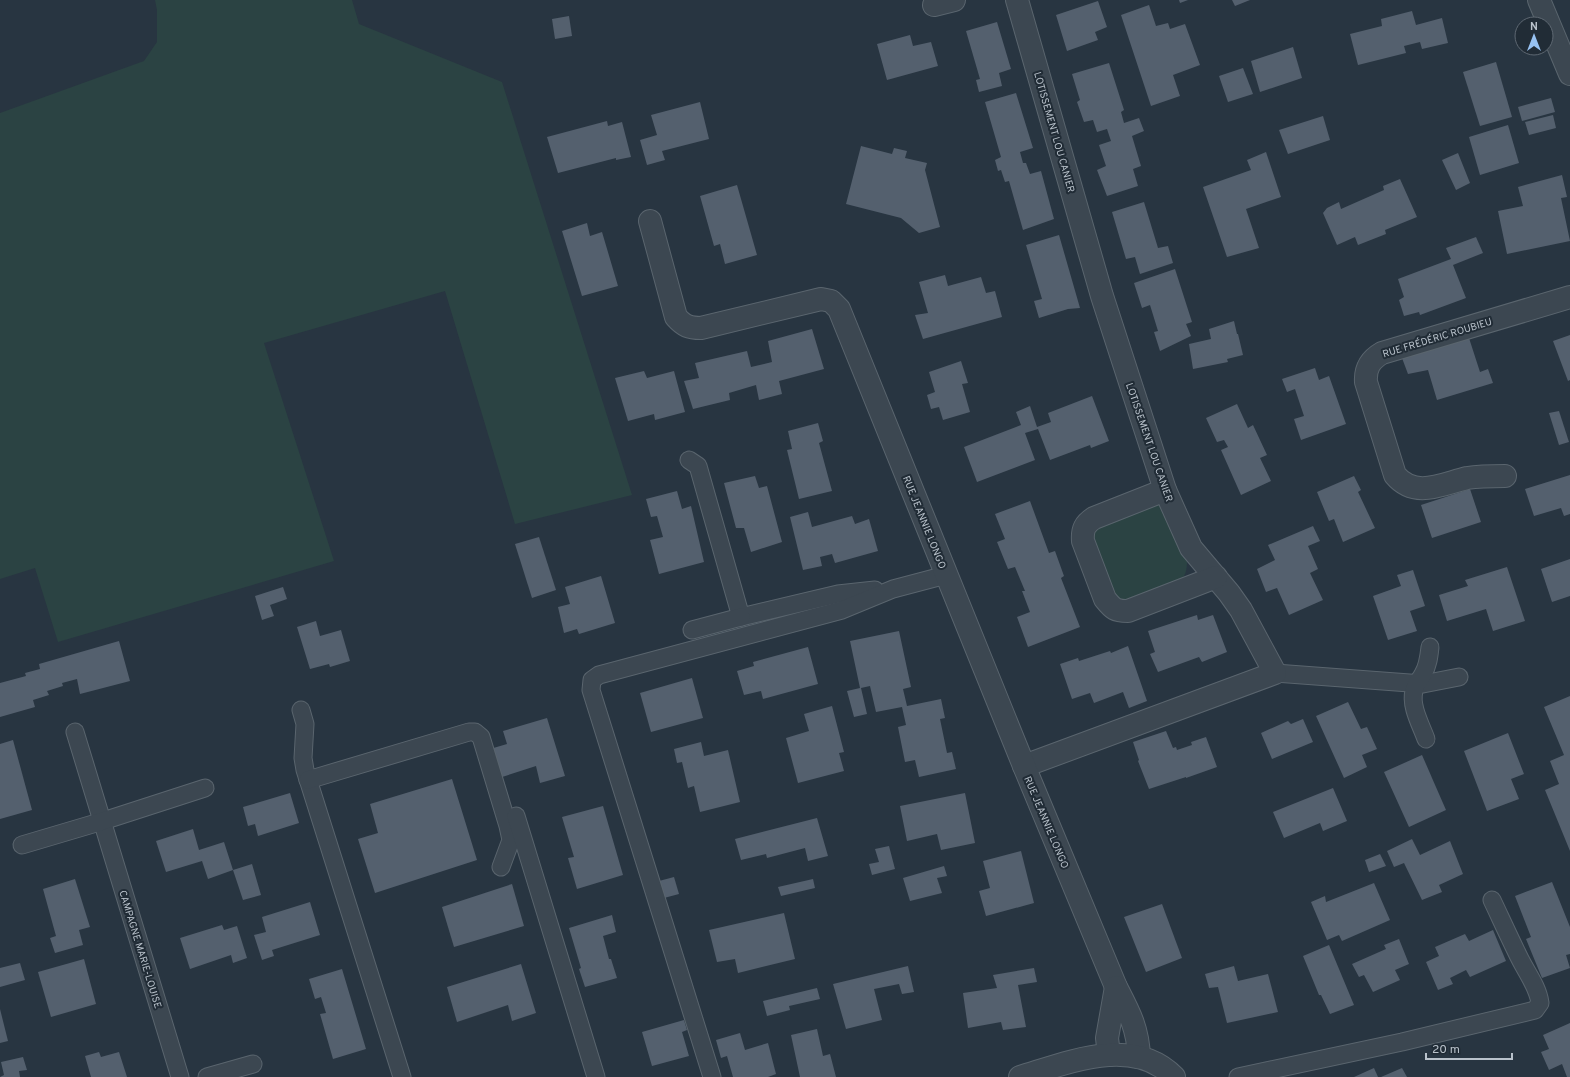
<svg xmlns="http://www.w3.org/2000/svg" width="1570" height="1077" font-family="Overpass,sans-serif">
<style>
.green{fill:#2b4343}
.building{fill:#54606e}
.lines{fill:none;stroke-linecap:round;stroke-linejoin:round}
.lane-casing{stroke:#5a656e;stroke-width:19}
.street-casing{stroke:#5a656e;stroke-width:24}
.lane{stroke:#3c4751;stroke-width:17}
.street{stroke:#3c4751;stroke-width:22}
.labels{text-anchor:middle;stroke-width:4;stroke-linejoin:round;paint-order:stroke}
.street-label{font-size:10px;fill:#b9c2cb;stroke:#212c36}
</style>
<rect width="100%" height="100%" fill="#283541"/>
<!-- green -->
<g class="green">
<path d="M 155,0 L 352,0 L 359,24 L 502,82 L 632,495 L 515,524 L 445,291 L 264,343 L 334,561 L 58,642 L 35,568 L 0,579 L 0,113 L 144,61 L 157,42 L 157,10 Z"/>
<path d="M 1158,504 L 1163,509 L 1187,560 C 1187,570 1186,576 1178,583 L 1124,601 L 1117,599 L 1092,540 L 1094,528 Z"/>
</g>
<!-- building -->
<g class="building">
<path d="M 1179,0 L 1188,0 L 1180,3 Z"/>
<path d="M 1232,0 L 1250,0 L 1235,6 Z"/>
<path d="M 1098,1 L 1107,27 L 1095,32 L 1098,40 L 1067,51 L 1056,15 Z"/>
<path d="M 1149,5 L 1156,26 L 1168,23 L 1170,29 L 1185,24 L 1200,65 L 1173,75 L 1180,96 L 1151,106 L 1121,15 Z"/>
<path d="M 1412,11 L 1416,25 L 1442,18 L 1448,43 L 1422,49 L 1420,42 L 1404,46 L 1406,53 L 1358,65 L 1350,34 L 1382,26 L 1381,19 Z"/>
<path d="M 569,16 L 572,36 L 555,39 L 552,19 Z"/>
<path d="M 997,22 L 1011,69 L 999,73 L 1002,86 L 979,92 L 976,80 L 980,79 L 966,31 Z"/>
<path d="M 910,35 L 913,46 L 931,42 L 938,66 L 887,80 L 877,44 Z"/>
<path d="M 1293,47 L 1302,78 L 1260,92 L 1251,61 Z"/>
<path d="M 1496,62 L 1512,117 L 1480,126 L 1463,72 Z"/>
<path d="M 1109,63 L 1124,110 L 1121,112 L 1124,123 L 1139,118 L 1144,131 L 1132,136 L 1141,166 L 1133,169 L 1138,186 L 1107,196 L 1097,170 L 1106,166 L 1099,145 L 1111,141 L 1107,129 L 1097,132 L 1093,120 L 1084,122 L 1077,102 L 1080,100 L 1072,74 Z"/>
<path d="M 1243,68 L 1253,94 L 1228,102 L 1219,76 Z"/>
<path d="M 1016,93 L 1033,148 L 1020,152 L 1023,163 L 1026,163 L 1030,174 L 1041,171 L 1054,219 L 1023,230 L 1009,181 L 1005,182 L 1001,170 L 998,171 L 995,160 L 1001,157 L 985,102 Z"/>
<path d="M 1551,98 L 1555,112 L 1522,121 L 1518,107 Z"/>
<path d="M 700,102 L 709,139 L 662,151 L 665,160 L 647,165 L 640,140 L 657,135 L 651,115 Z"/>
<path d="M 1553,115 L 1556,128 L 1529,135 L 1525,122 Z"/>
<path d="M 1323,116 L 1330,140 L 1288,154 L 1279,130 Z"/>
<path d="M 607,121 L 608,126 L 622,122 L 631,157 L 616,160 L 616,158 L 558,173 L 547,137 Z"/>
<path d="M 1508,125 L 1519,163 L 1480,175 L 1469,137 Z"/>
<path d="M 861,146 L 892,154 L 894,148 L 907,151 L 905,158 L 927,163 L 925,170 L 940,227 L 919,233 L 901,218 L 846,204 Z"/>
<path d="M 1266,152 L 1281,197 L 1246,209 L 1259,248 L 1227,257 L 1203,187 L 1251,170 L 1247,160 Z"/>
<path d="M 1458,153 L 1470,183 L 1456,190 L 1442,160 Z"/>
<path d="M 1562,175 L 1567,197 L 1561,198 L 1570,241 L 1507,254 L 1498,211 L 1523,206 L 1518,187 Z"/>
<path d="M 1400,179 L 1417,217 L 1385,230 L 1386,234 L 1358,245 L 1355,237 L 1337,245 L 1323,213 L 1327,208 L 1339,202 L 1341,209 L 1384,190 L 1383,186 Z"/>
<path d="M 737,185 L 757,255 L 725,264 L 720,244 L 714,246 L 700,196 Z"/>
<path d="M 1144,202 L 1158,248 L 1168,246 L 1173,263 L 1140,274 L 1135,257 L 1126,259 L 1112,212 Z"/>
<path d="M 587,223 L 590,236 L 602,232 L 618,286 L 582,296 L 562,231 Z"/>
<path d="M 1059,235 L 1080,308 L 1068,309 L 1039,318 L 1034,301 L 1042,299 L 1026,245 Z"/>
<path d="M 1476,237 L 1483,253 L 1453,265 L 1466,298 L 1420,315 L 1419,312 L 1404,316 L 1399,300 L 1404,297 L 1398,279 L 1451,259 L 1446,248 Z"/>
<path d="M 1175,269 L 1192,322 L 1186,324 L 1191,336 L 1160,351 L 1154,332 L 1158,331 L 1150,305 L 1142,308 L 1134,283 Z"/>
<path d="M 945,275 L 948,286 L 981,277 L 986,293 L 995,291 L 1002,317 L 923,339 L 915,315 L 928,313 L 919,282 Z"/>
<path d="M 1234,321 L 1237,334 L 1238,334 L 1243,355 L 1227,359 L 1228,362 L 1193,369 L 1189,344 L 1211,339 L 1209,329 Z"/>
<path d="M 812,329 L 824,369 L 779,381 L 782,394 L 759,400 L 756,385 L 729,393 L 730,400 L 693,409 L 684,381 L 699,378 L 695,363 L 747,351 L 751,367 L 772,362 L 768,341 Z"/>
<path d="M 1570,335 L 1570,380 L 1568,381 L 1553,341 Z"/>
<path d="M 1469,338 L 1480,372 L 1488,369 L 1493,383 L 1437,400 L 1428,370 L 1408,374 L 1402,358 Z"/>
<path d="M 961,361 L 968,383 L 962,384 L 970,412 L 943,420 L 939,407 L 931,409 L 927,395 L 935,392 L 929,372 Z"/>
<path d="M 1315,368 L 1319,380 L 1329,376 L 1346,424 L 1301,440 L 1294,419 L 1304,416 L 1295,389 L 1287,392 L 1282,379 Z"/>
<path d="M 644,371 L 647,378 L 674,371 L 685,412 L 655,420 L 654,414 L 628,421 L 615,378 Z"/>
<path d="M 1092,396 L 1109,441 L 1091,448 L 1090,445 L 1050,460 L 1038,429 L 1025,433 L 1035,460 L 977,482 L 964,447 L 1021,425 L 1016,412 L 1030,406 L 1037,427 L 1051,422 L 1048,413 Z"/>
<path d="M 1237,404 L 1248,428 L 1253,425 L 1267,455 L 1260,458 L 1271,481 L 1241,495 L 1221,450 L 1228,447 L 1224,440 L 1217,442 L 1206,418 Z"/>
<path d="M 1559,411 L 1569,442 L 1559,445 L 1549,413 Z"/>
<path d="M 818,423 L 823,441 L 819,443 L 832,491 L 799,499 L 787,450 L 792,449 L 788,431 Z"/>
<path d="M 1570,475 L 1570,514 L 1564,516 L 1561,508 L 1534,516 L 1525,489 Z"/>
<path d="M 755,476 L 759,488 L 767,486 L 782,542 L 751,552 L 744,528 L 736,528 L 724,483 Z"/>
<path d="M 1354,476 L 1361,490 L 1358,492 L 1375,528 L 1343,542 L 1334,519 L 1329,521 L 1317,492 Z"/>
<path d="M 1470,489 L 1481,522 L 1432,538 L 1421,505 Z"/>
<path d="M 677,491 L 682,509 L 691,506 L 704,562 L 659,574 L 650,540 L 663,537 L 657,516 L 651,517 L 646,499 Z"/>
<path d="M 1030,501 L 1049,553 L 1055,551 L 1064,576 L 1061,578 L 1080,627 L 1028,647 L 1017,617 L 1030,612 L 1022,591 L 1025,591 L 1015,567 L 1008,569 L 997,542 L 1005,539 L 995,514 Z"/>
<path d="M 808,512 L 812,527 L 852,516 L 855,524 L 869,519 L 878,551 L 835,563 L 832,554 L 820,557 L 822,566 L 803,570 L 790,517 Z"/>
<path d="M 1313,526 L 1320,541 L 1308,546 L 1318,569 L 1310,573 L 1323,600 L 1289,615 L 1277,588 L 1266,592 L 1257,569 L 1275,560 L 1268,545 Z"/>
<path d="M 539,537 L 556,590 L 532,598 L 515,544 Z"/>
<path d="M 1570,559 L 1570,596 L 1552,602 L 1541,569 Z"/>
<path d="M 1507,567 L 1525,621 L 1493,631 L 1486,609 L 1447,621 L 1439,595 L 1468,586 L 1465,580 Z"/>
<path d="M 1413,570 L 1425,606 L 1410,611 L 1417,631 L 1388,640 L 1373,596 L 1401,586 L 1397,575 Z"/>
<path d="M 601,576 L 615,623 L 579,634 L 577,629 L 564,633 L 558,607 L 570,604 L 565,587 Z"/>
<path d="M 283,587 L 287,599 L 270,605 L 274,616 L 262,620 L 255,596 Z"/>
<path d="M 1197,615 L 1198,620 L 1213,615 L 1227,652 L 1202,662 L 1199,657 L 1158,672 L 1150,654 L 1155,652 L 1148,631 Z"/>
<path d="M 316,621 L 320,636 L 341,630 L 350,661 L 330,667 L 329,664 L 310,669 L 297,627 Z"/>
<path d="M 899,631 L 911,687 L 903,689 L 907,706 L 941,699 L 945,718 L 940,719 L 947,753 L 952,752 L 956,769 L 919,777 L 915,760 L 905,762 L 898,727 L 906,725 L 902,707 L 876,712 L 870,686 L 861,688 L 867,714 L 854,717 L 847,691 L 860,688 L 850,641 Z"/>
<path d="M 119,641 L 130,681 L 80,694 L 77,679 L 62,683 L 63,686 L 47,691 L 49,695 L 33,700 L 35,707 L 0,717 L 0,683 L 26,676 L 25,673 L 40,669 L 39,664 Z"/>
<path d="M 1128,646 L 1147,701 L 1129,708 L 1123,692 L 1094,703 L 1090,693 L 1072,699 L 1060,664 L 1078,658 L 1079,661 L 1110,651 L 1111,653 Z"/>
<path d="M 808,647 L 818,684 L 763,699 L 761,691 L 744,695 L 737,671 L 754,666 L 753,662 Z"/>
<path d="M 692,678 L 703,718 L 651,732 L 640,693 Z"/>
<path d="M 1570,696 L 1570,851 L 1545,790 L 1559,784 L 1550,761 L 1564,755 L 1544,707 Z"/>
<path d="M 1348,702 L 1361,729 L 1367,727 L 1377,749 L 1362,755 L 1367,767 L 1344,778 L 1316,716 Z"/>
<path d="M 832,706 L 844,752 L 839,753 L 844,771 L 798,783 L 786,738 L 809,731 L 804,714 Z"/>
<path d="M 547,718 L 565,776 L 540,783 L 536,766 L 499,778 L 490,749 L 507,744 L 503,731 Z"/>
<path d="M 1303,719 L 1313,742 L 1272,759 L 1261,733 L 1288,721 L 1291,724 Z"/>
<path d="M 1166,731 L 1173,748 L 1176,747 L 1177,750 L 1192,745 L 1191,742 L 1206,737 L 1217,767 L 1186,778 L 1186,777 L 1149,789 L 1138,761 L 1139,760 L 1133,742 Z"/>
<path d="M 1508,733 L 1524,774 L 1511,779 L 1519,799 L 1487,811 L 1464,751 Z"/>
<path d="M 13,740 L 32,810 L 0,819 L 0,744 Z"/>
<path d="M 701,742 L 704,756 L 728,750 L 740,802 L 700,812 L 694,786 L 688,788 L 682,762 L 677,763 L 674,749 Z"/>
<path d="M 1422,755 L 1446,810 L 1409,827 L 1384,772 Z"/>
<path d="M 452,779 L 477,860 L 375,893 L 358,839 L 378,833 L 370,804 Z"/>
<path d="M 1333,788 L 1347,821 L 1323,831 L 1320,823 L 1284,838 L 1273,812 Z"/>
<path d="M 290,793 L 299,823 L 258,836 L 255,824 L 248,826 L 243,807 Z"/>
<path d="M 965,793 L 975,843 L 941,850 L 937,834 L 907,841 L 900,806 Z"/>
<path d="M 603,806 L 623,875 L 577,889 L 568,858 L 574,857 L 562,817 Z"/>
<path d="M 817,818 L 828,856 L 808,861 L 805,848 L 767,858 L 766,854 L 741,860 L 735,839 Z"/>
<path d="M 193,829 L 199,850 L 224,842 L 233,870 L 252,864 L 261,895 L 243,900 L 233,870 L 208,879 L 202,861 L 166,872 L 156,841 Z"/>
<path d="M 1412,839 L 1420,855 L 1450,841 L 1463,874 L 1439,885 L 1442,892 L 1422,900 L 1404,863 L 1394,867 L 1387,851 Z"/>
<path d="M 889,846 L 895,869 L 872,875 L 869,864 L 879,862 L 875,849 Z"/>
<path d="M 1021,851 L 1034,903 L 986,916 L 979,891 L 990,888 L 983,861 Z"/>
<path d="M 1380,854 L 1386,866 L 1369,872 L 1365,860 Z"/>
<path d="M 944,866 L 947,876 L 937,878 L 942,893 L 910,901 L 903,878 Z"/>
<path d="M 674,877 L 679,894 L 664,898 L 659,881 Z"/>
<path d="M 75,879 L 90,927 L 79,930 L 83,945 L 55,953 L 50,938 L 56,936 L 43,889 Z"/>
<path d="M 813,879 L 815,888 L 781,896 L 778,887 Z"/>
<path d="M 1552,882 L 1570,927 L 1570,954 L 1566,955 L 1570,968 L 1542,978 L 1526,939 L 1531,937 L 1515,896 Z"/>
<path d="M 1374,883 L 1390,920 L 1342,941 L 1339,935 L 1327,940 L 1311,902 L 1325,896 L 1326,902 Z"/>
<path d="M 512,884 L 524,926 L 454,947 L 442,907 Z"/>
<path d="M 310,902 L 320,935 L 272,950 L 274,956 L 262,960 L 254,935 L 266,932 L 262,917 Z"/>
<path d="M 1162,904 L 1182,958 L 1146,972 L 1124,917 Z"/>
<path d="M 784,913 L 795,959 L 738,973 L 735,959 L 717,962 L 709,930 Z"/>
<path d="M 612,915 L 616,932 L 603,936 L 609,959 L 611,959 L 617,978 L 585,987 L 579,969 L 581,968 L 569,928 Z"/>
<path d="M 222,925 L 224,930 L 237,926 L 247,958 L 233,963 L 231,955 L 190,969 L 180,938 Z"/>
<path d="M 1493,930 L 1506,961 L 1470,977 L 1466,970 L 1450,978 L 1453,984 L 1438,990 L 1426,962 L 1439,956 L 1435,947 L 1465,934 L 1469,941 Z"/>
<path d="M 1399,939 L 1409,964 L 1395,970 L 1400,980 L 1373,992 L 1364,975 L 1359,977 L 1352,964 L 1386,949 L 1384,945 Z"/>
<path d="M 1329,945 L 1354,1005 L 1330,1014 L 1321,995 L 1319,995 L 1303,956 Z"/>
<path d="M 84,959 L 96,1004 L 51,1017 L 38,972 Z"/>
<path d="M 20,963 L 25,980 L 0,987 L 0,968 Z"/>
<path d="M 521,964 L 536,1013 L 512,1021 L 508,1005 L 457,1022 L 447,987 Z"/>
<path d="M 908,966 L 914,992 L 902,994 L 899,984 L 874,989 L 882,1020 L 846,1029 L 833,984 Z"/>
<path d="M 1234,966 L 1238,981 L 1268,974 L 1278,1012 L 1227,1023 L 1218,987 L 1209,988 L 1205,974 Z"/>
<path d="M 1034,968 L 1037,982 L 1018,985 L 1026,1027 L 1003,1030 L 1001,1022 L 968,1028 L 963,993 L 997,988 L 993,975 Z"/>
<path d="M 342,969 L 366,1049 L 333,1059 L 320,1014 L 326,1013 L 321,997 L 315,999 L 309,979 Z"/>
<path d="M 817,988 L 820,999 L 789,1006 L 790,1010 L 767,1016 L 763,1001 Z"/>
<path d="M 0,1009 L 8,1041 L 0,1043 Z"/>
<path d="M 684,1020 L 687,1030 L 682,1032 L 689,1056 L 652,1066 L 642,1032 Z"/>
<path d="M 1570,1023 L 1570,1077 L 1567,1077 L 1562,1064 L 1549,1070 L 1541,1052 L 1549,1049 L 1543,1035 Z"/>
<path d="M 817,1029 L 823,1056 L 830,1054 L 836,1077 L 800,1077 L 791,1035 Z"/>
<path d="M 740,1033 L 745,1050 L 768,1043 L 776,1074 L 768,1077 L 733,1077 L 727,1056 L 721,1058 L 716,1040 Z"/>
<path d="M 99,1052 L 101,1057 L 119,1052 L 127,1077 L 91,1077 L 85,1056 Z"/>
<path d="M 23,1057 L 27,1070 L 19,1071 L 20,1077 L 0,1077 L 4,1075 L 1,1062 Z"/>
<path d="M 1374,1068 L 1378,1077 L 1354,1077 Z"/>
<path d="M 1402,1068 L 1407,1077 L 1381,1077 Z"/>
</g>
<g class="lines">
<!-- lane casing -->
<g class="lane-casing">
<g id="lane">
<path d="M 689,460 L 698,466 L 741,617 L 838,594 L 875,590"/>
<path d="M 692,630 L 741,617"/>
<path d="M 1275,673 L 1423,684 L 1459,677"/>
<path d="M 301,710 L 305,724 L 303,758 L 305,770 L 402,1077"/>
<path d="M 75,732 L 180,1077"/>
<path d="M 1426,739 C 1421,725 1410,706 1414,691 C 1415,684 1420,680 1423,674 C 1428,666 1429,656 1430,647"/>
<path d="M 308,780 L 469,732 L 475,732 L 481,737 L 508,826 L 511,840 L 501,867"/>
<path d="M 516,816 L 596,1077"/>
<path d="M 22,845 L 103,821 L 205,788"/>
<path d="M 207,1077 L 253,1064"/>
<path d="M 712,1077 L 591,690 L 592,680 L 599,675 L 842,610 L 893,589 L 946,575"/>
<path d="M 1238,1077 L 1402,1042 L 1535,1010 L 1540,1003 C 1538,987 1527,973 1520,959 C 1510,939 1501,919 1492,900"/>
</g>
</g>
<!-- street casing -->
<g class="street-casing">
<g id="street">
<path d="M 1017,0 L 1102,296 L 1165,490 L 1191,548 L 1229,593 L 1241,610 L 1275,673 L 1024,766"/>
<path d="M 1539,0 L 1570,74"/>
<path d="M 934,5 L 954,0"/>
<path d="M 650,221 L 676,317 C 684,326 689,328 701,328 L 821,299 L 831,301 L 839,309 L 1024,766 L 1116,987"/>
<path d="M 1505,476 C 1492,476 1480,476 1467,478 C 1442,484 1415,499 1395,475 L 1366,382 C 1365,368 1370,360 1382,353 L 1570,297"/>
<path d="M 1165,490 L 1094,518 C 1085,524 1082,529 1083,541 L 1105,599 C 1113,609 1115,611 1128,611 L 1216,577"/>
<path d="M 1109,1055 L 1107,1038 L 1116,987 C 1129,1012 1138,1028 1139,1057"/>
<path d="M 1020,1077 C 1067,1063 1133,1035 1174,1077"/>
</g>
</g>
<!-- lane -->
<use href="#lane" class="lane"/>
<!-- street -->
<use href="#street" class="street"/>
</g>
<g class="labels">
<!-- street labels -->
<g class="street-label">
<text transform="translate(1055 132) rotate(74)" y="4">LOTISSEMENT LOU CANIER</text>
<text transform="translate(1437 337) rotate(-17)" y="4">RUE FRÉDÉRIC ROUBIEU</text>
<text transform="translate(1150 442) rotate(71)" y="4">LOTISSEMENT LOU CANIER</text>
<text transform="translate(925 522) rotate(68)" y="4">RUE JEANNIE LONGO</text>
<text transform="translate(1047 822) rotate(67)" y="4">RUE JEANNIE LONGO</text>
<text transform="translate(141 949) rotate(73)" y="4">CAMPAGNE MARIE-LOUISE</text>
</g>
</g>
<!-- north arrow -->
<g transform="translate(1534 36)"><circle r="19" fill="#212c36" stroke="#5e6872"/>
<path d="M0-3L7 15L0 10L-7 15Z" fill="#97c2f2"/>
<text y="-6" font-size="11" font-weight="bold" text-anchor="middle" fill="#b9c2cb">N</text>
</g>
<!-- scale -->
<path d="M1426 1053v6h86v-6" fill="none" stroke="#b9c2cb" stroke-width="2"/>
<text x="1432" y="1053" font-size="12" fill="#b9c2cb" stroke="#212c36" stroke-width="3" paint-order="stroke">20 m</text>
</svg>
